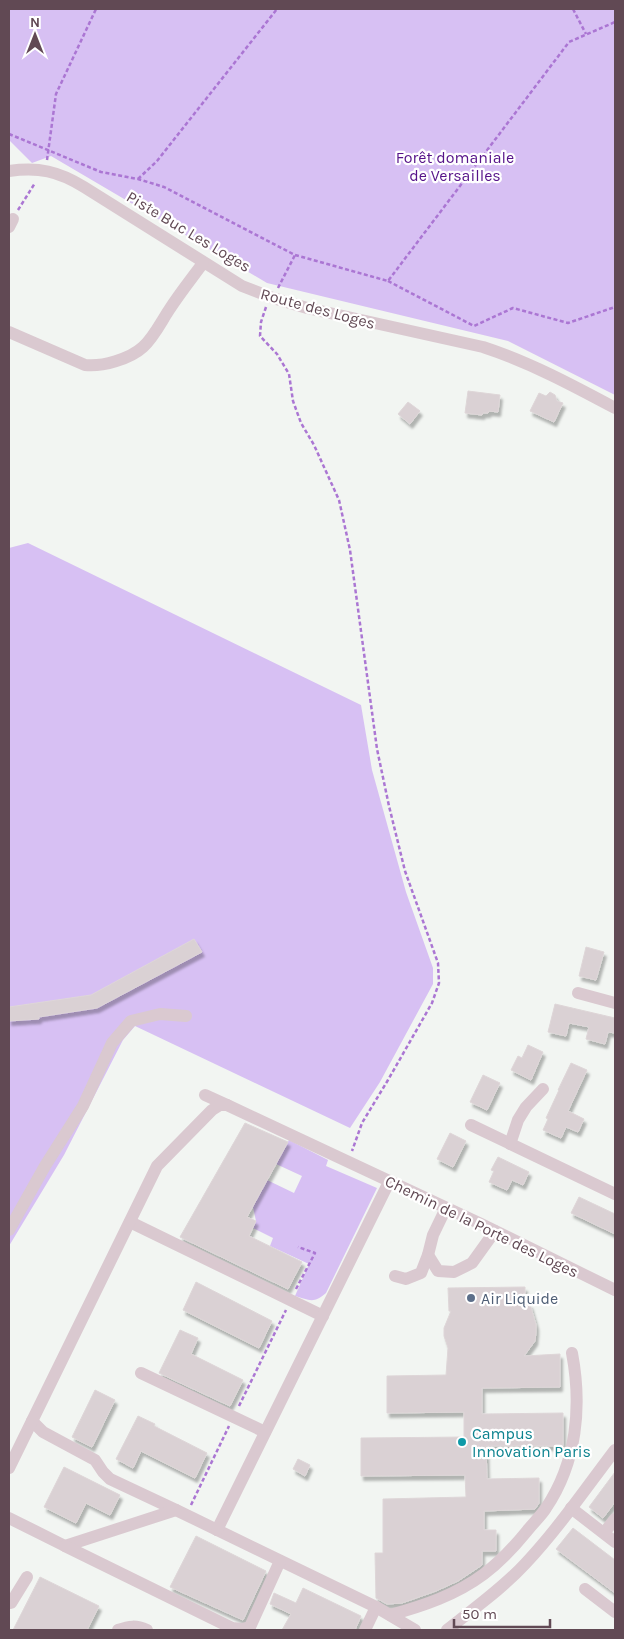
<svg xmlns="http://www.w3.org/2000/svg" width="624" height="1639" font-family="Karla,sans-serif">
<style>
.green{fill:#d7c0f3}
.building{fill:#dad1d4;stroke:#ded6d8;filter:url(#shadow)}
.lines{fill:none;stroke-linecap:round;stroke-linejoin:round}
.path{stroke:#ab76d3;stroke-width:2.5;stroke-dasharray:4 2.5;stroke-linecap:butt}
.minor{stroke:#dac9d0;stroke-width:12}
.service-dot{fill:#5c6f8a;stroke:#fff;stroke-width:2}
.culture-dot{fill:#0f9aa8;stroke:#fff;stroke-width:2}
.labels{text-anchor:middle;stroke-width:4.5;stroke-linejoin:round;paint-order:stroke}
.park-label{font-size:16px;fill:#561389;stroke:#fff}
.street-label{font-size:16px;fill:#614954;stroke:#fff}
.service-label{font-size:16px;fill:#4e5e75;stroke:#fff;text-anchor:start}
.culture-label{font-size:16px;fill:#0d838f;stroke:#fff;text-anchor:start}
</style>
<defs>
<filter id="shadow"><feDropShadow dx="2.5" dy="4.5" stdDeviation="1" flood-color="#0004"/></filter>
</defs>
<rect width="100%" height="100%" fill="#f2f5f2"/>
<!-- green -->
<g class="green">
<path d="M 9,9 L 615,9 L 615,395 L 508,341 L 267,283 L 51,156 L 32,163 L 9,140 Z"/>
<path d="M 28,543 L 361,705 L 372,770 L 406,892 L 433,968 L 433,984 L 380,1082 L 350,1128 L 135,1026 L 123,1040 L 64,1155 L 9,1246 L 9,548 Z"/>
<path d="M 289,1140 L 328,1160 L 326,1166 L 377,1188 L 326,1293 C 314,1304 309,1300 295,1296 L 309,1264 L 270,1246 L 273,1238 L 253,1228 L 256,1221 L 253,1207 L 267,1180 L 294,1193 L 302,1176 L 276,1164 Z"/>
</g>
<!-- building -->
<g class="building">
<path d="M 468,391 L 500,395 L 498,412 L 489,411 L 488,413 L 483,413 L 482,415 L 465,413 Z"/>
<path d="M 550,392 L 555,395 L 557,401 L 563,403 L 554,422 L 530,411 L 539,393 L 546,396 Z"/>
<path d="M 408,402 L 420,411 L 410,424 L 398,414 Z"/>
<path d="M 194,939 L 202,952 L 97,1008 L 39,1017 L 39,1019 L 9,1021 L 9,1007 L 91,995 Z"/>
<path d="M 586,947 L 604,952 L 596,980 L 579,976 Z"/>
<path d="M 555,1004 L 615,1018 L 615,1033 L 608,1032 L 605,1044 L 586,1039 L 589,1027 L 569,1023 L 566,1036 L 548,1032 Z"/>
<path d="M 528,1045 L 543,1052 L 531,1080 L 511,1070 L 518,1056 L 522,1058 Z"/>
<path d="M 571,1063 L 587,1070 L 568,1111 L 584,1119 L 578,1132 L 566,1127 L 561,1138 L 543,1130 L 548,1119 L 546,1118 L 559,1090 L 558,1090 Z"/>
<path d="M 483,1075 L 500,1083 L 487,1110 L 470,1102 Z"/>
<path d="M 245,1123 L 288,1142 L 247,1217 L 256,1221 L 249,1236 L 302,1262 L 288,1289 L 180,1237 Z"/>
<path d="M 450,1133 L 466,1141 L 453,1167 L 437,1159 Z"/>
<path d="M 498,1157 L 529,1172 L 523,1185 L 512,1180 L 507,1190 L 489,1182 L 494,1171 L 491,1170 Z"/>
<path d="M 579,1197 L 615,1214 L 615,1234 L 571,1213 Z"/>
<path d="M 196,1282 L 272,1321 L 259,1348 L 183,1310 Z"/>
<path d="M 525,1287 L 525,1304 L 530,1304 L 536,1325 L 536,1332 L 535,1341 L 524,1356 L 560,1354 L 560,1387 L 482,1388 L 482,1414 L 563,1413 L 563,1446 L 486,1446 L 487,1479 L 539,1478 L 539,1503 L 535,1509 L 484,1511 L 484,1530 L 496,1530 L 496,1551 L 482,1551 L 482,1565 L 458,1581 L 436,1591 L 402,1603 L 387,1604 L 376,1598 L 375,1553 L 383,1553 L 383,1499 L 466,1497 L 465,1475 L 361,1476 L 361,1438 L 464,1437 L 464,1412 L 387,1413 L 387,1376 L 446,1375 L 448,1348 L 444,1336 L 444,1328 L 451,1311 L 449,1311 L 448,1288 Z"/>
<path d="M 180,1330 L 198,1338 L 191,1354 L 243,1380 L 230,1406 L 159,1373 Z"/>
<path d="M 95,1390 L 115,1400 L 92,1447 L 72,1437 Z"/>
<path d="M 138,1416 L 155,1424 L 154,1426 L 207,1453 L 195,1478 L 141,1451 L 133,1468 L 116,1459 Z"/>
<path d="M 298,1459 L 310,1465 L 305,1476 L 293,1469 Z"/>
<path d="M 64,1467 L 120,1495 L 110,1515 L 86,1503 L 76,1523 L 44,1507 Z"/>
<path d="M 615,1472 L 615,1502 L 603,1518 L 589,1507 Z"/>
<path d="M 573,1528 L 615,1560 L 615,1593 L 556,1549 Z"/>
<path d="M 196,1536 L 266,1571 L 243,1620 L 170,1587 Z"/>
<path d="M 40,1577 L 99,1606 L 87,1630 L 13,1630 Z"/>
<path d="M 303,1588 L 361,1616 L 355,1630 L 282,1630 L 291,1614 L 270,1604 L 274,1593 L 296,1603 Z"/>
</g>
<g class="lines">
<!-- path -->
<g class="path">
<path d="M 573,9 L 586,34"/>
<path d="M 9,134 L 101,172 L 138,179 L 164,187 L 295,255 L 388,281 L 569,42 L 615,22"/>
<path d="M 47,160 L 56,94 L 96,9"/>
<path d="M 138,179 L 157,161 L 277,9"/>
<path d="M 18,210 L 35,183"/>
<path d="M 388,281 L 474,326 L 513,308 L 568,323 L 615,307"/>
<path d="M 278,288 L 295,255"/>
<path d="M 266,307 L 261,322 L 260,336 L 277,354 L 289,374 L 293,401 L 301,423 L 314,445 L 339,500 L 350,550 L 377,749 L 389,806 L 405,871 L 438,963 L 439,983 L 432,1003 L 388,1080 L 362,1123 L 352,1151"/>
<path d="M 296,1289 L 315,1253 L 298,1247"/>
<path d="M 239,1406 L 286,1310"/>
<path d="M 191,1505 L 229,1426"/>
</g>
<!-- minor -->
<g class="minor">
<path d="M 9,171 C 39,167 58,171 84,187 L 242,286 L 273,298 L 307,308 L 483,347 C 529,362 572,385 615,408"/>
<path d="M 9,227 L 13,219"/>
<path d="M 9,332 L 85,365 C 102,367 130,359 143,347 C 154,337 161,322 169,310 C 180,293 192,278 203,263"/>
<path d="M 578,993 L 615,1003"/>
<path d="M 205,1095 L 227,1105"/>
<path d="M 471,1125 L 615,1194"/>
<path d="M 510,1144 L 518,1120 L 526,1107 L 543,1089"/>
<path d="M 130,1222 L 323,1316"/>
<path d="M 9,1230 L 45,1166 L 83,1106 L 112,1043 L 131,1021 L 160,1014 L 186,1016"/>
<path d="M 428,1255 L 438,1271 L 454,1272 L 472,1263 L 495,1231"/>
<path d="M 395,1276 L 406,1279 L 421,1273 L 428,1255 L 433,1235 L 446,1208"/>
<path d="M 141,1373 L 265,1432"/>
<path d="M 32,1421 L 43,1432 L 95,1460 L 103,1472 L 110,1479 L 176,1510"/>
<path d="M 9,1468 L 157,1166 L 212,1110 L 220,1105 L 227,1105 L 481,1224 L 615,1290"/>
<path d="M 571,1508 L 615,1542"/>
<path d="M 9,1518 L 65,1546 L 176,1510 L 376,1607 L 415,1630"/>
<path d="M 217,1530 L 389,1182"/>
<path d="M 604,1533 L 615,1519"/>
<path d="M 65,1546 L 232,1628 L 242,1629 L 250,1627 L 280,1561"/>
<path d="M 585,1589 L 615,1612"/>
<path d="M 9,1603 L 11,1603 L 27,1577"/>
<path d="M 390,1615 C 423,1606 456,1595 484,1574 C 500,1562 514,1547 527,1531 C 533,1523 541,1516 546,1508 C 577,1462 582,1406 572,1353"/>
<path d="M 118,1630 C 129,1626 136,1625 147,1630"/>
<path d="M 365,1630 L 376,1607"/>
<path d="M 447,1630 C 473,1609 502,1589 525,1564 C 558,1529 586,1488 615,1450"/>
</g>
</g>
<!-- markers -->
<circle class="service-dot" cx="471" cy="1298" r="5"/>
<circle class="culture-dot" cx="462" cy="1442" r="5"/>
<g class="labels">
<!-- park labels -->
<g class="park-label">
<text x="455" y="163">Forêt domaniale<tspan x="455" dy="18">de Versailles</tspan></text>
</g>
<!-- street labels -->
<g class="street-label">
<text transform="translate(189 231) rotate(31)" y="6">Piste Buc Les Loges</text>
<text transform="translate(318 308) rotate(15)" y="6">Route des Loges</text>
<text transform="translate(482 1226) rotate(26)" y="6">Chemin de la Porte des Loges</text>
</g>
<!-- service labels -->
<g class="service-label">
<text x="481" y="1304">Air Liquide</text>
</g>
<!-- culture labels -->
<g class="culture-label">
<text x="472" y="1439">Campus<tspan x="472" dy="18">Innovation Paris</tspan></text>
</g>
</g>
<!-- border -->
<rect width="624" height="1639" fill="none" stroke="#614954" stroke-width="20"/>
<!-- north arrow -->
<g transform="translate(35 35)" stroke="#ffffff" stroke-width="4" paint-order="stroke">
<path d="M0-4L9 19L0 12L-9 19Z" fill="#614954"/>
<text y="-8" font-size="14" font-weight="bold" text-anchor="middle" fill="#614954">N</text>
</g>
<!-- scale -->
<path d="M454 1619v8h96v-8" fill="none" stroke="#614954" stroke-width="2.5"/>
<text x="462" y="1619" font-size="15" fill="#614954" stroke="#ffffff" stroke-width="4" paint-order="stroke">50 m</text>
</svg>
